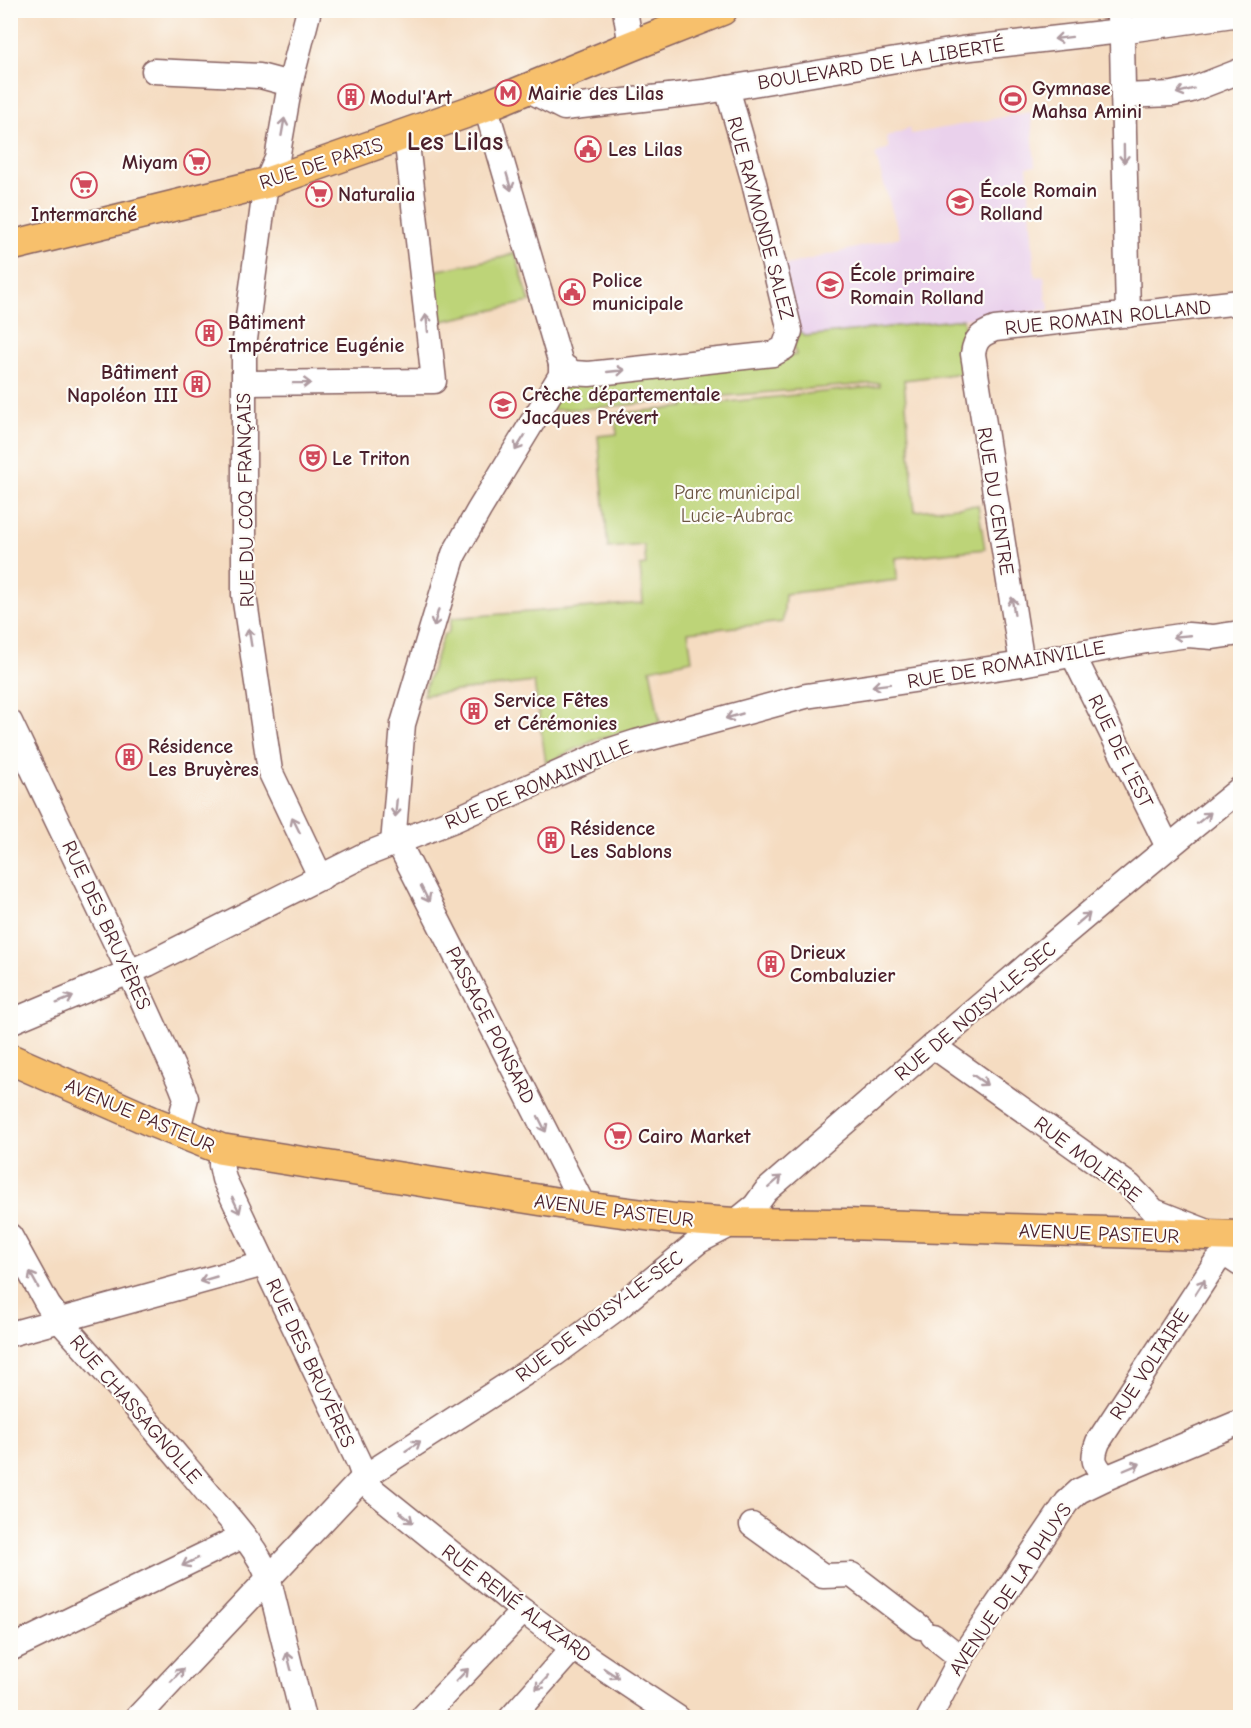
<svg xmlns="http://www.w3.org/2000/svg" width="1251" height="1728" font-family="'Comic Neue',sans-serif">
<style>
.built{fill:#ead1ec}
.green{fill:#bdd478;stroke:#847a52;stroke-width:1.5;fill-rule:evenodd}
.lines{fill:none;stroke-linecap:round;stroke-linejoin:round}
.minor-casing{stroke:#866160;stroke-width:27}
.major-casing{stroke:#866160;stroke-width:33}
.minor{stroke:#fff;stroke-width:24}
.major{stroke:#f7c06c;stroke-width:30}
.oneway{stroke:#ae9aa0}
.labels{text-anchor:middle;stroke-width:4.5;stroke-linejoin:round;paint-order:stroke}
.street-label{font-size:20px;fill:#4a1f2b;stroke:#fdfcf7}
.poi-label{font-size:20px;font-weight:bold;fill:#4a1f2b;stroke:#fdfcf7;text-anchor:start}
.park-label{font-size:20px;fill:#6c5542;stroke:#fdfcf7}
.district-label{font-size:26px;font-weight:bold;fill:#4a1f2b;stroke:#fdfcf7}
</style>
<rect width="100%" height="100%" fill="#fdfcf7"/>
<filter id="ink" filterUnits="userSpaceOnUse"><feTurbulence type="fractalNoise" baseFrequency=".0167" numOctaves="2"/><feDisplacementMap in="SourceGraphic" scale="12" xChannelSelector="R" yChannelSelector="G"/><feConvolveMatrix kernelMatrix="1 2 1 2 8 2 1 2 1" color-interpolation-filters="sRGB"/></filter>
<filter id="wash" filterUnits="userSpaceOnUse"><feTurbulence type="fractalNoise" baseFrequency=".008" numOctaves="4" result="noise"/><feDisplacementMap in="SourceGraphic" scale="24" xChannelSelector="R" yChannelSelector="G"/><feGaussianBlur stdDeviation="1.35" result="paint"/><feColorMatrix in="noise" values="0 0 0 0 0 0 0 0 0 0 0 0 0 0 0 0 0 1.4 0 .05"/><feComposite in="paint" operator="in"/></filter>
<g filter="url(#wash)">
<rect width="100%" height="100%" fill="#f5dcc1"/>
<!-- built -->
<path class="built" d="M 1031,112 L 1035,166 L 1027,167 L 1035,277 L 1044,276 L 1046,300 L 1048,301 L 1049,310 L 806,336 L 799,331 L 783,266 L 900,237 L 875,154 L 889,148 L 886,137 L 910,128 L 911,134 Z"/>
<!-- green -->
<g class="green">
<path d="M 515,253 L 530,302 L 438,322 L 432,274 L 434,271 L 504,257 Z"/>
<path d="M 963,319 L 971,372 L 904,380 L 915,511 L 978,505 L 985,549 L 896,558 L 897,580 L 785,594 L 783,622 L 688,632 L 692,660 L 650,669 L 660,722 L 596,740 L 546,763 L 534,682 L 423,695 L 444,634 L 448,634 L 452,618 L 643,603 L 640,566 L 646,565 L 644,545 L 608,548 L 598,436 L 617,434 L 615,414 L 684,407 L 684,403 L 682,403 L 681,400 L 582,409 L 548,410 L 565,380 L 796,355 L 794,346 L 799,331 L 806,336 ZM 879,383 L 880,386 L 699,405 L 698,402 L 702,401 L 702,398 Z"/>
</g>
</g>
<g filter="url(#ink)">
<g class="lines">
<!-- minor casing -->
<g class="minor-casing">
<g id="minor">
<path d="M 309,10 L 290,84 L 277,159 L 266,183 L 244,347 L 244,595 L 270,771 L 321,878"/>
<path d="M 625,10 L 631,46"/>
<path d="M 1118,10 L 1122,42 L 1128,315"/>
<path d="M 154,71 L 260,76 L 290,84"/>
<path d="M 527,89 L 564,108 L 704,92 L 962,49 L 1121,31 L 1240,14"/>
<path d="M 1123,96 L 1173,94 L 1191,90 L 1240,71"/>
<path d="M 561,364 L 573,373 L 589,374 L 773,354 L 784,348 L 790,331 L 753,179 L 727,88"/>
<path d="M 244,383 L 434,381 L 406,135"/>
<path d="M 1073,655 L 1168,847"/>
<path d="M 1022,664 L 973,354 C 975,339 981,334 995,329 L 1240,302"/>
<path d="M 10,722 L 130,973 L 181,1085 L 186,1098 L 177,1132"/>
<path d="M 398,842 L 584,1207"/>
<path d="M 393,844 L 403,724 L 454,554 L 479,510 L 561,375 L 561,364 L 489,118 L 488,105"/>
<path d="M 10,1022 L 148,964 L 362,856 L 454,820 L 608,751 L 636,742 L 806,696 L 1022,664 L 1146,641 L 1188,635 L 1213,637 L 1240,633"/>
<path d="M 933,1046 L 1130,1186 L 1154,1211 L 1221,1237 L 1225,1254 L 1240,1264"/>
<path d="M 221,1149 L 221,1165 L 224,1179 L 359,1463 L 364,1477 L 373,1490 L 523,1611 L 573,1648 L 678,1718"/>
<path d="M 10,1236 L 48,1305 L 59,1320 C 110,1376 159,1434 207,1492 C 227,1516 258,1548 268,1577 L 303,1718"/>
<path d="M 10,1334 L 264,1264"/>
<path d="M 1106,1478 C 1094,1464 1091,1460 1098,1442 L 1216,1262 L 1225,1254"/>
<path d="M 752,1525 L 823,1576 L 852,1575 L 920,1627"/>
<path d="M 933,1636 L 961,1658"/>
<path d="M 10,1649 L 243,1536"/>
<path d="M 137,1718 L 364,1477 L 555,1354 L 620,1306 L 699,1241 L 734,1223 L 755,1206 L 766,1191 C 922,1055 1079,919 1240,789"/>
<path d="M 422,1718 L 523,1611"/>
<path d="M 511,1718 L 573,1648"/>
<path d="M 929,1718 L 961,1658 L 1067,1502 L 1079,1491 L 1106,1478 L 1240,1422"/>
</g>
</g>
<!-- major casing -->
<g class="major-casing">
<g id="major">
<path d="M 10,246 L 266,183 L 488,105 L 631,46 L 722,10"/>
<path d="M 10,1059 L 153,1122 L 221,1149 L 584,1207 L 675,1219 L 734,1223 L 845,1224 L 1240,1236"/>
</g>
</g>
<!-- minor -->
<use href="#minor" class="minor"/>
<!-- major -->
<use href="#major" class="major"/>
</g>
<!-- one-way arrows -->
<defs><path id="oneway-shaft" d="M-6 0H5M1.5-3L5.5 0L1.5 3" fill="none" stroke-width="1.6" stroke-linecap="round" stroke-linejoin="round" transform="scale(1.5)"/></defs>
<g class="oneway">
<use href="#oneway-shaft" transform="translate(1063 38) rotate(173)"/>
<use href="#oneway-shaft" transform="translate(1185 91) rotate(165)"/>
<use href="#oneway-shaft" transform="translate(283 127) rotate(-80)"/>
<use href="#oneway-shaft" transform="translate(1124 154) rotate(89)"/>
<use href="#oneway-shaft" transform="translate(509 182) rotate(74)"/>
<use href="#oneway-shaft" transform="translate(427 323) rotate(-96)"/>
<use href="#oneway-shaft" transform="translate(616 371) rotate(-6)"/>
<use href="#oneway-shaft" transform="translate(302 383) rotate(-1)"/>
<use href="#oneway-shaft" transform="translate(520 443) rotate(122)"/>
<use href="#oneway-shaft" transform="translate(1013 606) rotate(-99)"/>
<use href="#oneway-shaft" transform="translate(436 618) rotate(106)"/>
<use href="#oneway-shaft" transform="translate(1182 636) rotate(175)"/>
<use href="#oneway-shaft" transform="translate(250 637) rotate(-99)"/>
<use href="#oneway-shaft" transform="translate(881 685) rotate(173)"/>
<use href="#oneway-shaft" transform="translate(734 716) rotate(164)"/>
<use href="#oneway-shaft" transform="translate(396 808) rotate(95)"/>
<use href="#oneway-shaft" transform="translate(1204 818) rotate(-39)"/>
<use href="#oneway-shaft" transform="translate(296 825) rotate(-116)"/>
<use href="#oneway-shaft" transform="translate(425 894) rotate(63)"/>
<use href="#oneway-shaft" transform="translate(1083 919) rotate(-40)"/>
<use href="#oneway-shaft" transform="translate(65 1000) rotate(-22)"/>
<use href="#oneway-shaft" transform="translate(980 1080) rotate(35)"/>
<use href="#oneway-shaft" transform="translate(542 1124) rotate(63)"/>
<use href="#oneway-shaft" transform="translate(775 1182) rotate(-41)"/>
<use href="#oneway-shaft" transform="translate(236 1205) rotate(65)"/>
<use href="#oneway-shaft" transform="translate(208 1279) rotate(164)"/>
<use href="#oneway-shaft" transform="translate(34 1280) rotate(-119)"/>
<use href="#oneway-shaft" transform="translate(1200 1287) rotate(-57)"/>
<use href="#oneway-shaft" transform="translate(413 1446) rotate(-33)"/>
<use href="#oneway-shaft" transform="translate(1132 1467) rotate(-23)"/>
<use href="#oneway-shaft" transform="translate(406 1517) rotate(39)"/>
<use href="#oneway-shaft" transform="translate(190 1562) rotate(154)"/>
<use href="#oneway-shaft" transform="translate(289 1661) rotate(-104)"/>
<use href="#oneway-shaft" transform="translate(611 1673) rotate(33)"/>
<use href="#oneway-shaft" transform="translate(177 1675) rotate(-47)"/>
<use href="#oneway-shaft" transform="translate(462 1675) rotate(-46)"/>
<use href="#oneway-shaft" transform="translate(542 1683) rotate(132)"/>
</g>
</g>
<!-- icons -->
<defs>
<g id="metro-ring" transform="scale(1.35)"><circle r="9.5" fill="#fdfcf7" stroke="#d1495b" stroke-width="1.5"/><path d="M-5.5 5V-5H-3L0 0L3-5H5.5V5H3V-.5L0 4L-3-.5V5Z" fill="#d1495b"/></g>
<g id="building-ring" transform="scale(1.35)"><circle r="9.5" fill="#fdfcf7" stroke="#d1495b" stroke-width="1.5"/><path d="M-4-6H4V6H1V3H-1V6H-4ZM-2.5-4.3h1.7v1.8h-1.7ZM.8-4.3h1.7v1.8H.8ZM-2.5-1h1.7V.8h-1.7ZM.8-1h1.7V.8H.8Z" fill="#d1495b"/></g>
<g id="stadium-ring" transform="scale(1.35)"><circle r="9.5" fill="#fdfcf7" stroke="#d1495b" stroke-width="1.5"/><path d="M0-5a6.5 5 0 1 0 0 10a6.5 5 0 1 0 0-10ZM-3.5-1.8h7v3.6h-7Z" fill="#d1495b"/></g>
<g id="civic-ring" transform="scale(1.35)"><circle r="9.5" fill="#fdfcf7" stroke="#d1495b" stroke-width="1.5"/><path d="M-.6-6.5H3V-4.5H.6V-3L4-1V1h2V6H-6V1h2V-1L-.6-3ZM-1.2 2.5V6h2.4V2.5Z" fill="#d1495b"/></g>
<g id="supermarket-ring" transform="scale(1.35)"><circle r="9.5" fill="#fdfcf7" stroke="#d1495b" stroke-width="1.5"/><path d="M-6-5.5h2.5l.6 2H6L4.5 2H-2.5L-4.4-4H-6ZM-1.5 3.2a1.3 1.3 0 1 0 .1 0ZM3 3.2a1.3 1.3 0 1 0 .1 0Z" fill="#d1495b"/></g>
<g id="school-ring" transform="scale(1.35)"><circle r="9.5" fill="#fdfcf7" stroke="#d1495b" stroke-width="1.5"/><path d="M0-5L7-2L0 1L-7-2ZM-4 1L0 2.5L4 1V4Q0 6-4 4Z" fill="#d1495b"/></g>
<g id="theatre-ring" transform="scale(1.35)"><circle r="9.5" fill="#fdfcf7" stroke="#d1495b" stroke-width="1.5"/><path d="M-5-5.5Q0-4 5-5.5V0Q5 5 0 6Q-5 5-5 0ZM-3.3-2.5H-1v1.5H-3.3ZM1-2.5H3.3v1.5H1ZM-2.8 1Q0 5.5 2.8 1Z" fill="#d1495b"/></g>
</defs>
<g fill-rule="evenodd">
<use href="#metro-ring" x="508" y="93"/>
<use href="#building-ring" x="351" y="97"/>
<use href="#stadium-ring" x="1013" y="99"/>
<use href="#civic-ring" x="588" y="149"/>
<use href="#supermarket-ring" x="197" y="162"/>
<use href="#supermarket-ring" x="84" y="185"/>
<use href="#supermarket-ring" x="319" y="194"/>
<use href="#school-ring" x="960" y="202"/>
<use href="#school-ring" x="830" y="285"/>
<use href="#civic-ring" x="572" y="292"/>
<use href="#building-ring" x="209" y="333"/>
<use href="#building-ring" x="197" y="384"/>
<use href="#school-ring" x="503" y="405"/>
<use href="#theatre-ring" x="313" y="458"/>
<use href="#building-ring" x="474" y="711"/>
<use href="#building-ring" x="129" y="757"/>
<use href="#building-ring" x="551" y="840"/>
<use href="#building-ring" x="771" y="964"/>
<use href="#supermarket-ring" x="618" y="1136"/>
</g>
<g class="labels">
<!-- street labels -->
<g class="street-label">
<text transform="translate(881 63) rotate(-9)" y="7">BOULEVARD DE LA LIBERTÉ</text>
<text transform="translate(321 163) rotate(-18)" y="7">RUE DE PARIS</text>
<text transform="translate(761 218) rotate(75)" y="7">RUE RAYMONDE SALEZ</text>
<text transform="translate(1108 317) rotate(-6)" y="7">RUE ROMAIN ROLLAND</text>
<text transform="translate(245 500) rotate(-91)" y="7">RUE DU COQ FRANÇAIS</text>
<text transform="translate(996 501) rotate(81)" y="7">RUE DU CENTRE</text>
<text transform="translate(1006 664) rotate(-10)" y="7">RUE DE ROMAINVILLE</text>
<text transform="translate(1121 751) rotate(64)" y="7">RUE DE L'EST</text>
<text transform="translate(538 784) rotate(-23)" y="7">RUE DE ROMAINVILLE</text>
<text transform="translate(107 925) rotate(65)" y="7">RUE DES BRUYÈRES</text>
<text transform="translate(975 1011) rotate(-40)" y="7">RUE DE NOISY-LE-SEC</text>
<text transform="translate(491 1025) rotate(63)" y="7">PASSAGE PONSARD</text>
<text transform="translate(140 1115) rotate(23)" y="7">AVENUE PASTEUR</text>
<text transform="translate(1088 1159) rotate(37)" y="7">RUE MOLIÈRE</text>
<text transform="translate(614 1210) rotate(7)" y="7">AVENUE PASTEUR</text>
<text transform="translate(1099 1233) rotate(2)" y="7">AVENUE PASTEUR</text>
<text transform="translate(599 1316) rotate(-37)" y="7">RUE DE NOISY-LE-SEC</text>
<text transform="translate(311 1363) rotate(65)" y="7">RUE DES BRUYÈRES</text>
<text transform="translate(1149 1364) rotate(-57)" y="7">RUE VOLTAIRE</text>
<text transform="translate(136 1409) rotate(49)" y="7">RUE CHASSAGNOLLE</text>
<text transform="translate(1010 1589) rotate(-56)" y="7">AVENUE DE LA DHUYS</text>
<text transform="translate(517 1603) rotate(37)" y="7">RUE RENÉ ALAZARD</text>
</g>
<!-- poi labels -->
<g class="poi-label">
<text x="1032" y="95">Gymnase<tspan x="1032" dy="23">Mahsa Amini</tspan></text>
<text x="528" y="100">Mairie des Lilas</text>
<text x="370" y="104">Modul'Art</text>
<text x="608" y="156">Les Lilas</text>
<text x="178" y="169" text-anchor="end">Miyam</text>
<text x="980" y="197">École Romain<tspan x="980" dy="23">Rolland</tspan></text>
<text x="338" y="201">Naturalia</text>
<text x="84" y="221" text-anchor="middle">Intermarché</text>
<text x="850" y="281">École primaire<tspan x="850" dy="23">Romain Rolland</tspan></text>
<text x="592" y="287">Police<tspan x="592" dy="23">municipale</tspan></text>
<text x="228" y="329">Bâtiment<tspan x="228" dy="23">Impératrice Eugénie</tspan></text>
<text x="178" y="379" text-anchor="end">Bâtiment<tspan x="178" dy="23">Napoléon III</tspan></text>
<text x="522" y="401">Crèche départementale<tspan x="522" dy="23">Jacques Prévert</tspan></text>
<text x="332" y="465">Le Triton</text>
<text x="494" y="707">Service Fêtes<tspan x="494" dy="23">et Cérémonies</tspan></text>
<text x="148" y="753">Résidence<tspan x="148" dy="23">Les Bruyères</tspan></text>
<text x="570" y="835">Résidence<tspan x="570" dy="23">Les Sablons</tspan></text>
<text x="790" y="959">Drieux<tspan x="790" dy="23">Combaluzier</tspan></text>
<text x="638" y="1143">Cairo Market</text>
</g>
<!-- park labels -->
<g class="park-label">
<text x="737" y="499">Parc municipal<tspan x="737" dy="23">Lucie-Aubrac</tspan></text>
</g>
<!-- district labels -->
<g class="district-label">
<text x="455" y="150">Les Lilas</text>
</g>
</g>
<!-- margin -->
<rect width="1251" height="1728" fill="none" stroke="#fdfcf7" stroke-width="36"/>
</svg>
